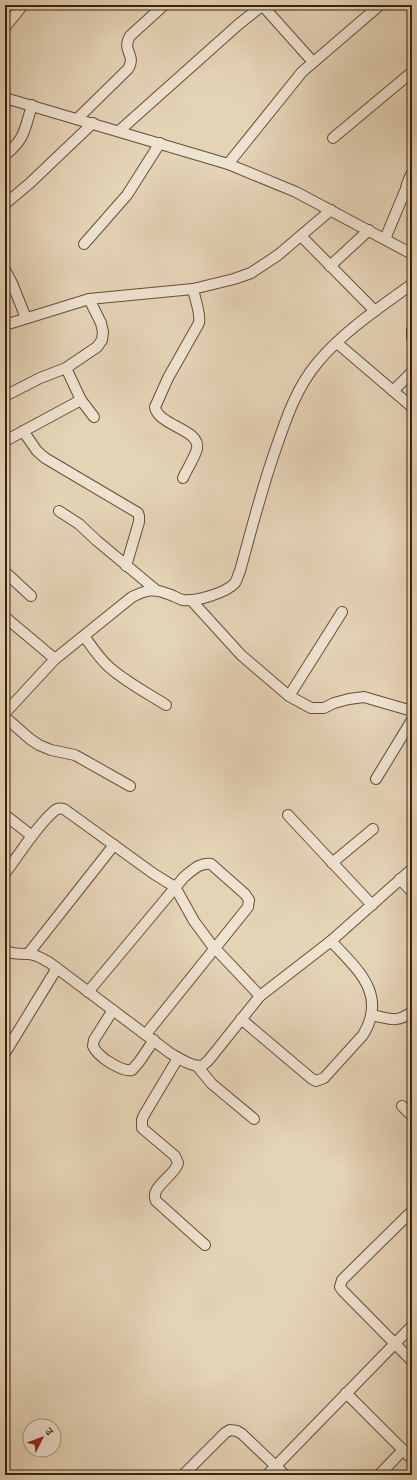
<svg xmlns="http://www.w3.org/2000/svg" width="417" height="1480" font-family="'Gentium Book Plus','Noto Serif Devanagari',serif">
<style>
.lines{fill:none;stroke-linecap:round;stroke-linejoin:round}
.minor-casing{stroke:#664e35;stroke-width:12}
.minor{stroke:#eee2d0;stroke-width:10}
</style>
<rect width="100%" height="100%" fill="#e5d3b6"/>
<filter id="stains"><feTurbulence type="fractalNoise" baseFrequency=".005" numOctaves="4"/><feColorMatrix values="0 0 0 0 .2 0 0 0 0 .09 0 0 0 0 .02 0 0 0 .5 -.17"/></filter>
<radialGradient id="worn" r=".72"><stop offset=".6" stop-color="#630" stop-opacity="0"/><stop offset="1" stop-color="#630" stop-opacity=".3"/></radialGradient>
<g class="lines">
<!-- minor casing -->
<g class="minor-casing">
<g id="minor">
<path d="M 262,5 L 313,62"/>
<path d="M 5,27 L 23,5"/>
<path d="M 5,98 L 228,164 L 296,192 L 412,254"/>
<path d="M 77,119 L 128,69 C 137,54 121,52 130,36 L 164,5"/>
<path d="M 119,131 L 239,24 L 263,5"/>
<path d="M 333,138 L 412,72"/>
<path d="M 5,155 C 25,140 25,128 32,105"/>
<path d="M 228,164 L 302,72 L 380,5"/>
<path d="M 412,173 C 408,180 405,187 406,195 L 412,199"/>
<path d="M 5,204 L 30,183 L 93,123"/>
<path d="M 301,236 L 375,311"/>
<path d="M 385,239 L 405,191"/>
<path d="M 84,244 L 127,195 L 160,143"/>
<path d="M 330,266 L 369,230"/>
<path d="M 5,270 L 12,283 L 26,318"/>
<path d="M 5,325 L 89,299 L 193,289 L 234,279 L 251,273 L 278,255 L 331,210"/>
<path d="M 412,330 L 412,337"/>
<path d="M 337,343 L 412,407"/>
<path d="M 66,368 L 81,400 L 94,417"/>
<path d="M 393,391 L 412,372"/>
<path d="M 5,396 L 40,378 L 66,368 L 97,347 L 102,340 L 103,332 L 101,323 L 89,299"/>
<path d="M 23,431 L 37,451 L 45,458 L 138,513 L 139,516 L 139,522 L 126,566"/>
<path d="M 5,441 L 81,400"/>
<path d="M 183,478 C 187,469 194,459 197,449 C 201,429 158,426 155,407 L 168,378 L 199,323 C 201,314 195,299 193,289"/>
<path d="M 59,511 L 79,524 L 96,540 L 156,590"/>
<path d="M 5,572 L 31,596"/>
<path d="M 192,601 L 241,655 L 289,696 L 311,708 L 324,708 L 334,703 L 349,699 L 364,697 L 412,711"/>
<path d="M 5,617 L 55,659"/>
<path d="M 84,636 C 92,647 99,658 109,667 C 126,682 147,693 166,705"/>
<path d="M 289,696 L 342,612"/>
<path d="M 5,713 L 55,659 L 132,597 C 146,590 154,588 168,594 C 173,595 178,599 183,600 C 195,602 226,593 235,583 C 237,580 238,575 240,571 C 251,531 261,491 275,451 C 286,419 296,388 318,362 C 344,331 379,308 412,284"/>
<path d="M 5,717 L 30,739 L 39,745 L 51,750 L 75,755 L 130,786"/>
<path d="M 376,779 L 412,720"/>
<path d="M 5,815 L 32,836"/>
<path d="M 288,815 L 372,905"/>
<path d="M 332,863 L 373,829"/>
<path d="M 5,873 C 20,854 35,828 53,812 C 56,809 60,808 64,809 L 154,874 L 175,887 L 194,921 L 211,944 L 260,996"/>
<path d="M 400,879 L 412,892"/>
<path d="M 5,951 C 16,955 17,953 28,954 C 36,954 43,959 50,963 L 170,1053 C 177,1057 194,1069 203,1065 C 205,1064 206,1062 208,1061 L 260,996 L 331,941 L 412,869"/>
<path d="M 28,954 L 114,845"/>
<path d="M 88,992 L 184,877 C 193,870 200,862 211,864 L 245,894 L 249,900 L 248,907 L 146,1034"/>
<path d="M 113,1010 L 94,1040 L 93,1046 C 97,1056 121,1072 132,1070 L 139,1062 L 154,1040"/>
<path d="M 371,1015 C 390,1018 395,1024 412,1012"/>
<path d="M 241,1019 L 312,1079 L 316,1081 L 324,1078 L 363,1035 C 388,994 357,969 331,941"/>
<path d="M 5,1053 L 57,968"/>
<path d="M 178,1058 L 144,1115 L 142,1120 L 142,1128 L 175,1156 L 178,1163 C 175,1176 149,1187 156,1201 L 205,1245"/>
<path d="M 197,1066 L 212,1084 L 254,1119"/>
<path d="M 402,1106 L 412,1116"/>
<path d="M 412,1211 L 342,1280 L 340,1287 L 343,1291 L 412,1361"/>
<path d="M 346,1393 L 412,1459"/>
<path d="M 183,1475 L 225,1433 L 230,1430 L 237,1431 L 242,1434 L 285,1475"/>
<path d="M 267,1475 L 412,1326"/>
<path d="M 379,1475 L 403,1450"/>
</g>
</g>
<!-- minor -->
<use href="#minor" class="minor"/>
</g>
<!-- margin -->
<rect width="417" height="1480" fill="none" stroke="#e5d3b6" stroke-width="20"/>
<rect x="6" y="6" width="405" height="1468" fill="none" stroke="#3c220a" stroke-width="2"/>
<rect x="10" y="10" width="397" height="1460" fill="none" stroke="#3c220a"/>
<!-- north arrow -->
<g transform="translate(42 1438) rotate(48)"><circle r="19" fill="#eee2d0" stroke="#a79581"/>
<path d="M0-3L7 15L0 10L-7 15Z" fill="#8f2418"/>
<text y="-6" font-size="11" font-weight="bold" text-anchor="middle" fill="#3c220a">उ</text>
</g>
<rect width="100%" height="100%" filter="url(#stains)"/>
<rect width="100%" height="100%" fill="url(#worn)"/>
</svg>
